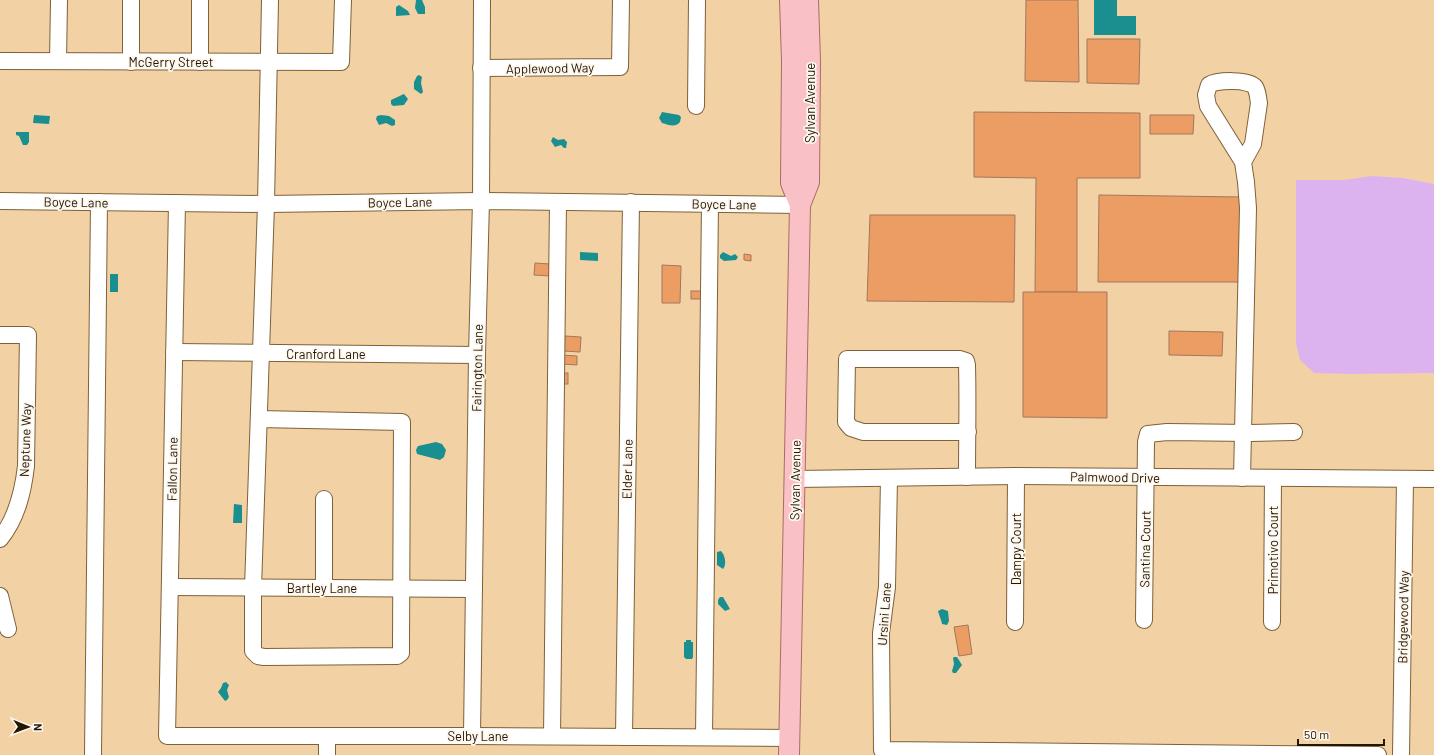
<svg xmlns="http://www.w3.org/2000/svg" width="1434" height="755" font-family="Barlow,sans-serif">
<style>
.green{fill:#ddb3ef}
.water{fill:#1a8f8f}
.building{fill:#eb9d64;stroke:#a3775a}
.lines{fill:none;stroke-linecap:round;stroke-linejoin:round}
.minor-casing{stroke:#7e6138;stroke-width:18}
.major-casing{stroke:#ab6a68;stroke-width:22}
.minor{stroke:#fff;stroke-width:16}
.major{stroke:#f9c1c5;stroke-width:20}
.labels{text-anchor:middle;stroke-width:3.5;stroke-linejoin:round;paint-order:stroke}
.street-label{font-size:13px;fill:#221605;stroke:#fef7ee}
</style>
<rect width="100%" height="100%" fill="#f2d2a5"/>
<!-- green -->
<path class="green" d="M 1372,176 L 1403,178 L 1434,184 L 1434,373 L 1349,374 L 1314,373 L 1300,360 L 1296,344 L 1296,180 L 1344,180 Z"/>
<!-- water -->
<g class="water">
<path d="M 416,0 L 422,0 L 425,7 L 425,14 L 418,14 L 415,8 Z"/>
<path d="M 1094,0 L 1117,0 L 1117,16 L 1136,16 L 1136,35 L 1094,35 Z"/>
<path d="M 399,5 L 408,11 L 410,15 L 396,16 L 396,7 Z"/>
<path d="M 419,75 L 422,77 L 421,83 L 423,92 L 421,94 L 414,89 L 414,82 L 417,76 Z"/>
<path d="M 404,94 L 408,99 L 404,105 L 393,106 L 391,104 L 391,100 Z"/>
<path d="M 662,112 L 679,115 L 681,117 L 680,122 C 675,128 669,125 662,123 L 659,118 Z"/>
<path d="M 34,115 L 50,116 L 49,124 L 33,123 Z"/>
<path d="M 381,115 L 389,116 L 395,120 L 395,125 L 392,126 L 386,123 L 379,125 L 376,119 L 377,116 Z"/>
<path d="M 16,132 L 29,132 L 29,142 L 27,145 L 23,145 L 19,136 L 16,135 Z"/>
<path d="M 553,137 L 558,140 L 564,139 L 567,142 L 566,148 L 564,148 L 561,145 L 555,147 L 551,141 Z"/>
<path d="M 580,252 L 598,253 L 598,261 L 580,260 Z"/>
<path d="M 723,252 L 731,256 L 735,254 L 738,257 L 736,260 L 724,261 L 720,258 L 720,255 Z"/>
<rect x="110" y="274" width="8" height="18"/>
<path d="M 436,442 L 442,444 L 446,450 L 444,457 L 440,460 L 417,454 L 416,450 L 418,446 Z"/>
<path d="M 234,504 L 242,505 L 242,523 L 233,523 Z"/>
<path d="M 721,551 C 725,555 727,564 723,569 L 717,565 L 717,552 Z"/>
<path d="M 720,597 L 723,597 L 730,609 L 725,611 L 718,604 L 718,600 Z"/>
<path d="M 942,609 L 948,611 L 949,621 L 947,625 L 942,624 C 942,622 938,612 938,611 Z"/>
<path d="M 686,640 L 691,640 L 691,642 L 693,642 L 693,657 L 692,659 L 686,659 L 684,657 L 684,642 L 686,642 Z"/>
<path d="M 954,657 L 957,657 L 962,665 L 956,673 L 953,673 L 952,671 L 954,664 L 953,658 Z"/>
<path d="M 226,682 L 229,685 L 227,690 L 229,697 L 227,700 L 225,701 L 218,692 L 221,688 L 223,683 Z"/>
</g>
<!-- building -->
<g class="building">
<path d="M 1026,0 L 1078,0 L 1079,82 L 1025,81 Z"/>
<path d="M 1087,39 L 1140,39 L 1139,84 L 1087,83 Z"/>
<path d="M 974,112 L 1140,113 L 1140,178 L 1077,178 L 1077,292 L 1035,292 L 1036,178 L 974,177 Z"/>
<path d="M 1150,115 L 1194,115 L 1193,134 L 1150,134 Z"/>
<path d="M 1099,195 L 1242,197 L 1243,282 L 1098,282 Z"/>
<path d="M 870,215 L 1015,215 L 1014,302 L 867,301 Z"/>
<path d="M 744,254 L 751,255 L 751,261 L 744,260 Z"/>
<path d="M 535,263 L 550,264 L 550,276 L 534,275 Z"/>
<path d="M 662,265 L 681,266 L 680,303 L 662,303 Z"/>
<rect x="691" y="291" width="12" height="8"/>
<path d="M 1023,292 L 1107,292 L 1107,418 L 1023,417 Z"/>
<path d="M 1169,331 L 1223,332 L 1222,356 L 1169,355 Z"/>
<path d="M 565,336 L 581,337 L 580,352 L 564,351 Z"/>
<path d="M 561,355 L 577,356 L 577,365 L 561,364 Z"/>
<rect x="561" y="373" width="7" height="11"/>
<path d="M 968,625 L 972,654 L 959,656 L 954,627 Z"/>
</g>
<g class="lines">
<!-- minor casing -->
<g class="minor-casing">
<g id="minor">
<path d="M 0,61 L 341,62 L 343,0"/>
<path d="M 58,61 L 59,0"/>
<path d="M 131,62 L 131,0"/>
<path d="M 200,62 L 200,0"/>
<path d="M 481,68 L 620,67 L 621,0"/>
<path d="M 696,106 L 697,0"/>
<path d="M 0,201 L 266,204 L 481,201 L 800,205"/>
<path d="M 177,203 L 167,736 L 472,736 L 790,738"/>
<path d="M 0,335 L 28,335 L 26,466 C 23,492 17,518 0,539"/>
<path d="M 174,352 L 477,355"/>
<path d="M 259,419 L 402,422 L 401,646 L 401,653 L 397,656 L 264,657 L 258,656 L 253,651 L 253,588 L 266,204 L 270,0"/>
<path d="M 967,477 C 967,439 968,402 967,365 L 966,361 L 960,359 L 847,359 L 846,422 L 851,428 L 863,432 L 968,432"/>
<path d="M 889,478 L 887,587 L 881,633 L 882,750 L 1378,755"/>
<path d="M 1242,478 L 1248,208 L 1246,182 L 1243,162 L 1208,106 L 1206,95 L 1209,85 C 1217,80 1249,79 1255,87 C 1258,92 1258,98 1259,103 L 1253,144 L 1243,162"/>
<path d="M 795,479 L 1016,476 L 1434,479"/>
<path d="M 170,587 L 474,589"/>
<path d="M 324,588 L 324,499"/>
<path d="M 0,596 L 8,629"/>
<path d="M 1144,620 L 1146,442 L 1148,434 L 1167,432 L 1250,433 L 1294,432"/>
<path d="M 1015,622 L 1016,476"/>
<path d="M 1272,622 L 1273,478"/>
<path d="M 472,736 L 477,355 L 481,201 L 482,0"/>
<path d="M 552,736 L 558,202"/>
<path d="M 624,737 L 631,202"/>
<path d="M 704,737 L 710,204"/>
<path d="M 93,755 L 99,202"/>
<path d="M 327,755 L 327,736"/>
<path d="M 1401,755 L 1405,479"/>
</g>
</g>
<!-- major casing -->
<g class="major-casing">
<g id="major">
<path d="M 790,0 L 792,61 L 791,183 L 800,205"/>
<path d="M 789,755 L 800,205 L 809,182 L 810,61 L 808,0"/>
</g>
</g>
<!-- minor -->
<use href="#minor" class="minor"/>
<!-- major -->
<use href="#major" class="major"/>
</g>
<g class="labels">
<!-- street labels -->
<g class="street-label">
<text x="171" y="67">McGerry Street</text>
<text transform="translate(550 68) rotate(-1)" y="5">Applewood Way</text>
<text transform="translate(810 103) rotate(-90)" y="5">Sylvan Avenue</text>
<text transform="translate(76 202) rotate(1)" y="5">Boyce Lane</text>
<text transform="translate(400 202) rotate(-1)" y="5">Boyce Lane</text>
<text transform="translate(724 204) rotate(1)" y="5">Boyce Lane</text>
<text x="326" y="359">Cranford Lane</text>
<text transform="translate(477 368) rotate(-89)" y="5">Fairington Lane</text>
<text transform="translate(25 440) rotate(-88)" y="5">Neptune Way</text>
<text transform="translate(172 469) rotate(-89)" y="5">Fallon Lane</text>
<text transform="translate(627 469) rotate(-89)" y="5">Elder Lane</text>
<text transform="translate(1115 477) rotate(1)" y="5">Palmwood Drive</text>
<text transform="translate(795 480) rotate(-89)" y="5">Sylvan Avenue</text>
<text transform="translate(1016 549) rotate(-90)" y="5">Dampy Court</text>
<text transform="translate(1145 549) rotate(-89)" y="5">Santina Court</text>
<text transform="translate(1273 550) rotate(-90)" y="5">Primotivo Court</text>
<text x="322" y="593">Bartley Lane</text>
<text transform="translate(884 614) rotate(-86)" y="5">Ursini Lane</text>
<text transform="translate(1403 617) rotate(-89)" y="5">Bridgewood Way</text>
<text x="478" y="741">Selby Lane</text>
</g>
</g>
<!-- north arrow -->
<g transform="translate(28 727) rotate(91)" stroke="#fef7ee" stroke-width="3" paint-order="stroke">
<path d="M0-3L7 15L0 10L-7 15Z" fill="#221605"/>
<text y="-6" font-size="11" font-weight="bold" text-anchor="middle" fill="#221605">N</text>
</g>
<!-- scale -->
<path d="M1298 739v6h86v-6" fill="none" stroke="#221605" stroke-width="2"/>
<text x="1304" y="739" font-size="12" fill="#221605" stroke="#fef7ee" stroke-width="3" paint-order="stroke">50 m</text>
</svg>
